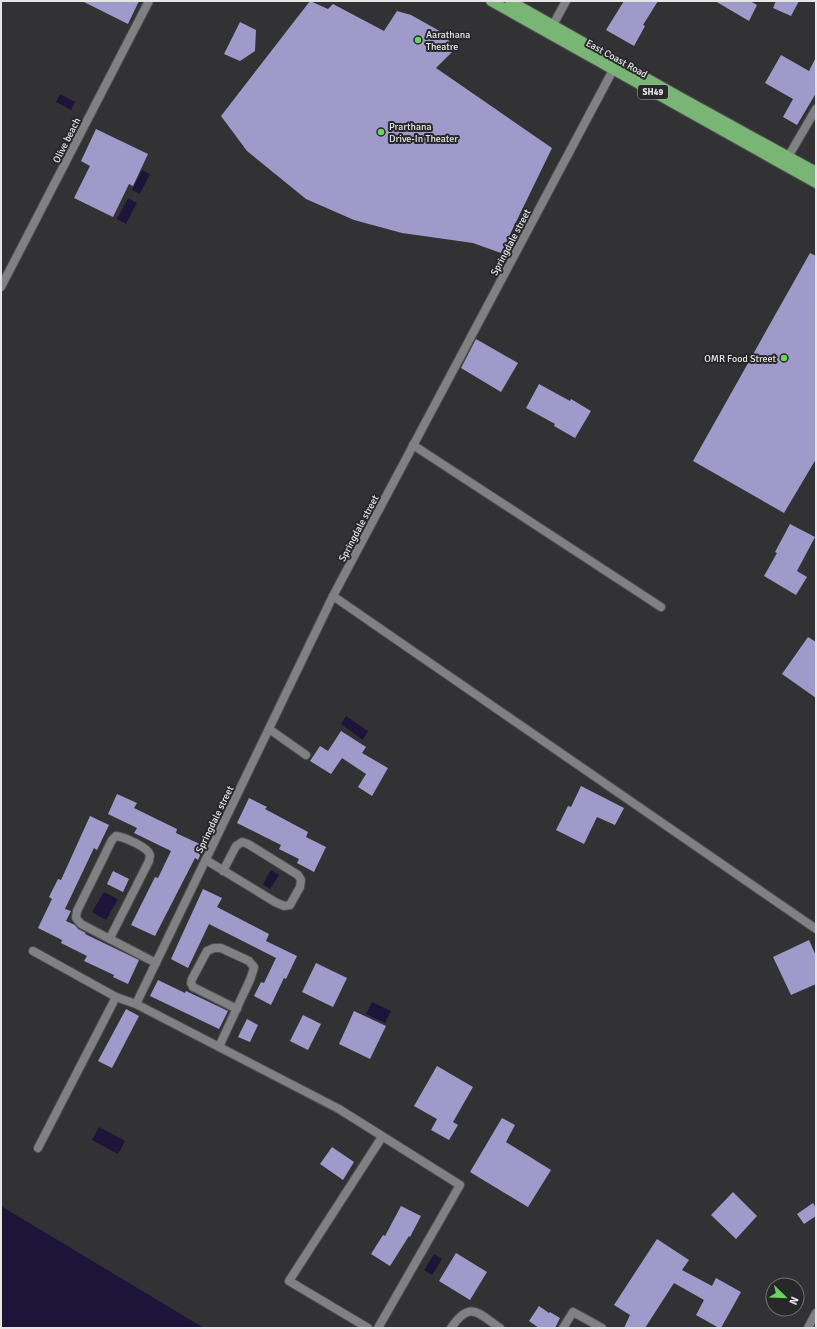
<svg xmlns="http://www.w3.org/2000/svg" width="817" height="1329" font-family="Signika,sans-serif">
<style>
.water{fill:#1d143a}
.building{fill:#a09aca}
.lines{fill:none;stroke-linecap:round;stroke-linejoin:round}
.minor-casing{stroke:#4f4f51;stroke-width:10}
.primary-casing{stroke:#4f4f51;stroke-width:12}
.minor{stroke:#818184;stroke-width:8}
.primary{stroke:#79b676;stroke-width:10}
.poi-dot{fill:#6ad363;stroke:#28282a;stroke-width:1.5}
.labels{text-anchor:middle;stroke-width:4;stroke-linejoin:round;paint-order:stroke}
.shield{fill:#28282a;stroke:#acacae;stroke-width:1}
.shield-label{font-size:9px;font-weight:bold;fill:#e5e5e6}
.poi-label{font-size:10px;fill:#e5e5e6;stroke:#28282a;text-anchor:start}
.street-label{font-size:10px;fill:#e5e5e6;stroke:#28282a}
</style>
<rect width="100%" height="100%" fill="#323234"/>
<!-- water -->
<g class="water">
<path d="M 60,94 L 75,102 L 71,110 L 56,102 Z"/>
<path d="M 142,170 L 150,174 L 140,194 L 132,190 Z"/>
<path d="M 128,198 L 137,203 L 126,224 L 117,219 Z"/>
<path d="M 346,716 L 368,731 L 363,740 L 341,724 Z"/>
<path d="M 271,870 L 279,875 L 270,889 L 263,884 Z"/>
<path d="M 104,892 L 118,899 L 106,920 L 92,912 Z"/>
<path d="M 372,1002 L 391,1011 L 385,1023 L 366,1014 Z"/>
<path d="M 99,1127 L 125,1141 L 118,1154 L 92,1140 Z"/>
<path d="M 1,1206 L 204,1328 L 1,1328 Z"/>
<path d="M 434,1254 L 442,1259 L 432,1275 L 424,1270 Z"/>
</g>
<!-- building -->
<g class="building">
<path d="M 82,1 L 139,1 L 128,24 Z"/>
<path d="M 310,1 L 328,9 L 333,4 L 384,31 L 397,11 L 411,15 L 445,34 L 454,50 L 436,68 L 552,148 L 501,253 L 473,243 L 402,233 L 354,220 L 306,199 L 247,151 L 221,116 Z"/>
<path d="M 624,1 L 658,1 L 643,25 L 645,26 L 634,46 L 606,30 Z"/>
<path d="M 715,1 L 750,1 L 757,5 L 749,21 Z"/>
<path d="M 776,1 L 799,1 L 791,16 L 773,8 Z"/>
<path d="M 240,22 L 256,30 L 255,51 L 240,61 L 224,54 Z"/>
<path d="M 781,55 L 809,71 L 816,57 L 816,93 L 797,125 L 783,117 L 793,99 L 765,83 Z"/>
<path d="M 96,129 L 148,154 L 133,186 L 129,184 L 113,217 L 74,198 L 90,166 L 81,161 Z"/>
<path d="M 810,253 L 816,256 L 816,459 L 784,513 L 693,461 Z"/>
<path d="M 476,339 L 518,363 L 501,392 L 461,368 Z"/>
<path d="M 539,384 L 570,401 L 571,399 L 591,411 L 575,438 L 554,426 L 555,424 L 526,408 Z"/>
<path d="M 790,524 L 815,537 L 797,571 L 807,577 L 796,595 L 764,576 L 777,553 L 775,552 Z"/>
<path d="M 808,637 L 816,642 L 816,698 L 782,674 Z"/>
<path d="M 341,731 L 366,747 L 362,753 L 388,768 L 372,796 L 358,787 L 366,774 L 342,758 L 331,774 L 310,761 L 320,746 L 328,751 Z"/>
<path d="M 581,786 L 624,808 L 615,825 L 597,817 L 584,844 L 556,830 L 568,806 L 571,807 Z"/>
<path d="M 117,794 L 137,803 L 134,808 L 177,829 L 176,833 L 204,846 L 198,860 L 195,858 L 155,936 L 131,925 L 155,877 L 158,878 L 171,851 L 134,833 L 137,828 L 108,814 Z"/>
<path d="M 249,798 L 267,807 L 265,809 L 308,832 L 306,837 L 326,847 L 314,872 L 297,863 L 299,859 L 279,849 L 281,845 L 237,823 Z"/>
<path d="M 90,816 L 109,825 L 97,850 L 94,848 L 65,909 L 71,911 L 66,921 L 75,925 L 78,929 L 86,933 L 85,934 L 139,960 L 128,984 L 113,977 L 114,975 L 84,961 L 87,956 L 61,943 L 62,940 L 38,928 L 52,899 L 49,897 L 58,879 L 61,880 Z"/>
<path d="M 113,871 L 129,879 L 123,892 L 107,884 Z"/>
<path d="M 203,889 L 222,898 L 217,907 L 269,934 L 266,941 L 297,956 L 286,979 L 284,978 L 271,1005 L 254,996 L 261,982 L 264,983 L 276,958 L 209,924 L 188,968 L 171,959 Z"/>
<path d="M 809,940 L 816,956 L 816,984 L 791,995 L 773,957 Z"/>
<path d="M 316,963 L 347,978 L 333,1007 L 302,992 Z"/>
<path d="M 158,980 L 185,993 L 186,991 L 228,1011 L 219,1029 L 150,996 Z"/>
<path d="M 126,1009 L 139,1016 L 112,1068 L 98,1061 Z"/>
<path d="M 354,1011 L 386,1026 L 370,1059 L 339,1044 Z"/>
<path d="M 303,1015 L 321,1024 L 308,1050 L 290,1041 Z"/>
<path d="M 247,1019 L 258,1025 L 250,1042 L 238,1037 Z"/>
<path d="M 437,1066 L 473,1087 L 453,1122 L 458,1125 L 449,1140 L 431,1130 L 437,1119 L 414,1106 Z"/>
<path d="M 502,1118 L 515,1125 L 506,1142 L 551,1170 L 528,1207 L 470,1172 Z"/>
<path d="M 332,1147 L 354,1162 L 343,1180 L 320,1164 Z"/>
<path d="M 733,1192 L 757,1216 L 736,1239 L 711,1215 Z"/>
<path d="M 813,1203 L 816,1208 L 816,1216 L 804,1224 L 797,1214 Z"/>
<path d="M 401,1206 L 421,1216 L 410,1237 L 409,1236 L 390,1266 L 371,1254 L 383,1235 L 385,1236 Z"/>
<path d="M 657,1239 L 689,1260 L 682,1270 L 712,1286 L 716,1278 L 741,1292 L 721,1328 L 719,1328 L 696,1315 L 704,1300 L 674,1283 L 645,1328 L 624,1328 L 630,1315 L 614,1305 Z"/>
<path d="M 456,1253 L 487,1272 L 470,1300 L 439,1281 Z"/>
<path d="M 539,1306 L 549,1313 L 550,1312 L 560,1318 L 555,1328 L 539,1328 L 529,1321 Z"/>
</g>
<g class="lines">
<!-- minor casing -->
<g class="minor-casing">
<g id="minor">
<path d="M 553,25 L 566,1"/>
<path d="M 788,157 L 816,109"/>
<path d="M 1,287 L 149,1"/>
<path d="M 413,445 L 661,607"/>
<path d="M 333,596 L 816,929"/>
<path d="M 269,729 L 306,755"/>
<path d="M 206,860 L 275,902 L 284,906 L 290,905 L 300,887 L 301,880 L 298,875 L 248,844 L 242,842 L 236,846 L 223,871"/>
<path d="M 110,938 L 149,861 C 149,860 150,855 150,855 C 148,847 124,837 116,836 L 112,840 L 77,911 L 76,918 L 81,924 L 156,963"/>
<path d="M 33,951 L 116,997 L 136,1004 L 339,1109 L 460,1185 L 378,1328"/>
<path d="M 136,1004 L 333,596 L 613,70"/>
<path d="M 219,1047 C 226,1031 234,1015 241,999 C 246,988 252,978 254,967 L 249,961 L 221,948 L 214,948 L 207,951 L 192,979 L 191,983 L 193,987 L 237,1009"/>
<path d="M 38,1148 L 116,997"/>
<path d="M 368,1328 L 289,1281 L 382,1137"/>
<path d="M 451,1328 C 470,1300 478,1313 500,1328"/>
<path d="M 563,1328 L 573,1312 L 602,1328"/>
<path d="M 808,1328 L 816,1313"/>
</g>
</g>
<!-- primary casing -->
<g class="primary-casing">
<g id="primary">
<path d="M 491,1 L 816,183"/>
<path d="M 510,1 L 678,96 L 816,172"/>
</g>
</g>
<!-- minor -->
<use href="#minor" class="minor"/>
<!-- primary -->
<use href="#primary" class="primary"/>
</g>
<!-- markers -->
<g class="poi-dot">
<circle cx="418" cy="40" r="4"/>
<circle cx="381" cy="132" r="4"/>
<circle cx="784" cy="358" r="4"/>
</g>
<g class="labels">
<!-- shield labels -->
<rect class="shield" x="638" y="85" width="30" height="14" rx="3"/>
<g class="shield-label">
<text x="653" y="95">SH49</text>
</g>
<!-- poi labels -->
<g class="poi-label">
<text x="426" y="38">Aarathana<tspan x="426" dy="12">Theatre</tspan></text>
<text x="389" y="130">Prarthana<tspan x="389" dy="12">Drive-In Theater</tspan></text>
<text x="776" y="362" text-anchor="end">OMR Food Street</text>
</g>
<!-- street labels -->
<g class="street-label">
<text transform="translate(617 58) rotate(29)" y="4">East Coast Road</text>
<text transform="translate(66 140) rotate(-63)" y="4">Olive beach</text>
<text transform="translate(510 242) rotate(-62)" y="4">Springdale street</text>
<text transform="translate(358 528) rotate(-62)" y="4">Springdale street</text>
<text transform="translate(214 819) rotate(-64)" y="4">Springdale street</text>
</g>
</g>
<!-- border -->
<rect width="817" height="1329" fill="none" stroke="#e5e5e6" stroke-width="4"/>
<!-- north arrow -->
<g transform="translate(785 1297) rotate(113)"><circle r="19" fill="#28282a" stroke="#747475"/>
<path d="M0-3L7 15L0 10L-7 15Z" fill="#6ad363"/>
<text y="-6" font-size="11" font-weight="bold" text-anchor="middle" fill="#e5e5e6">N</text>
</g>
</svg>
